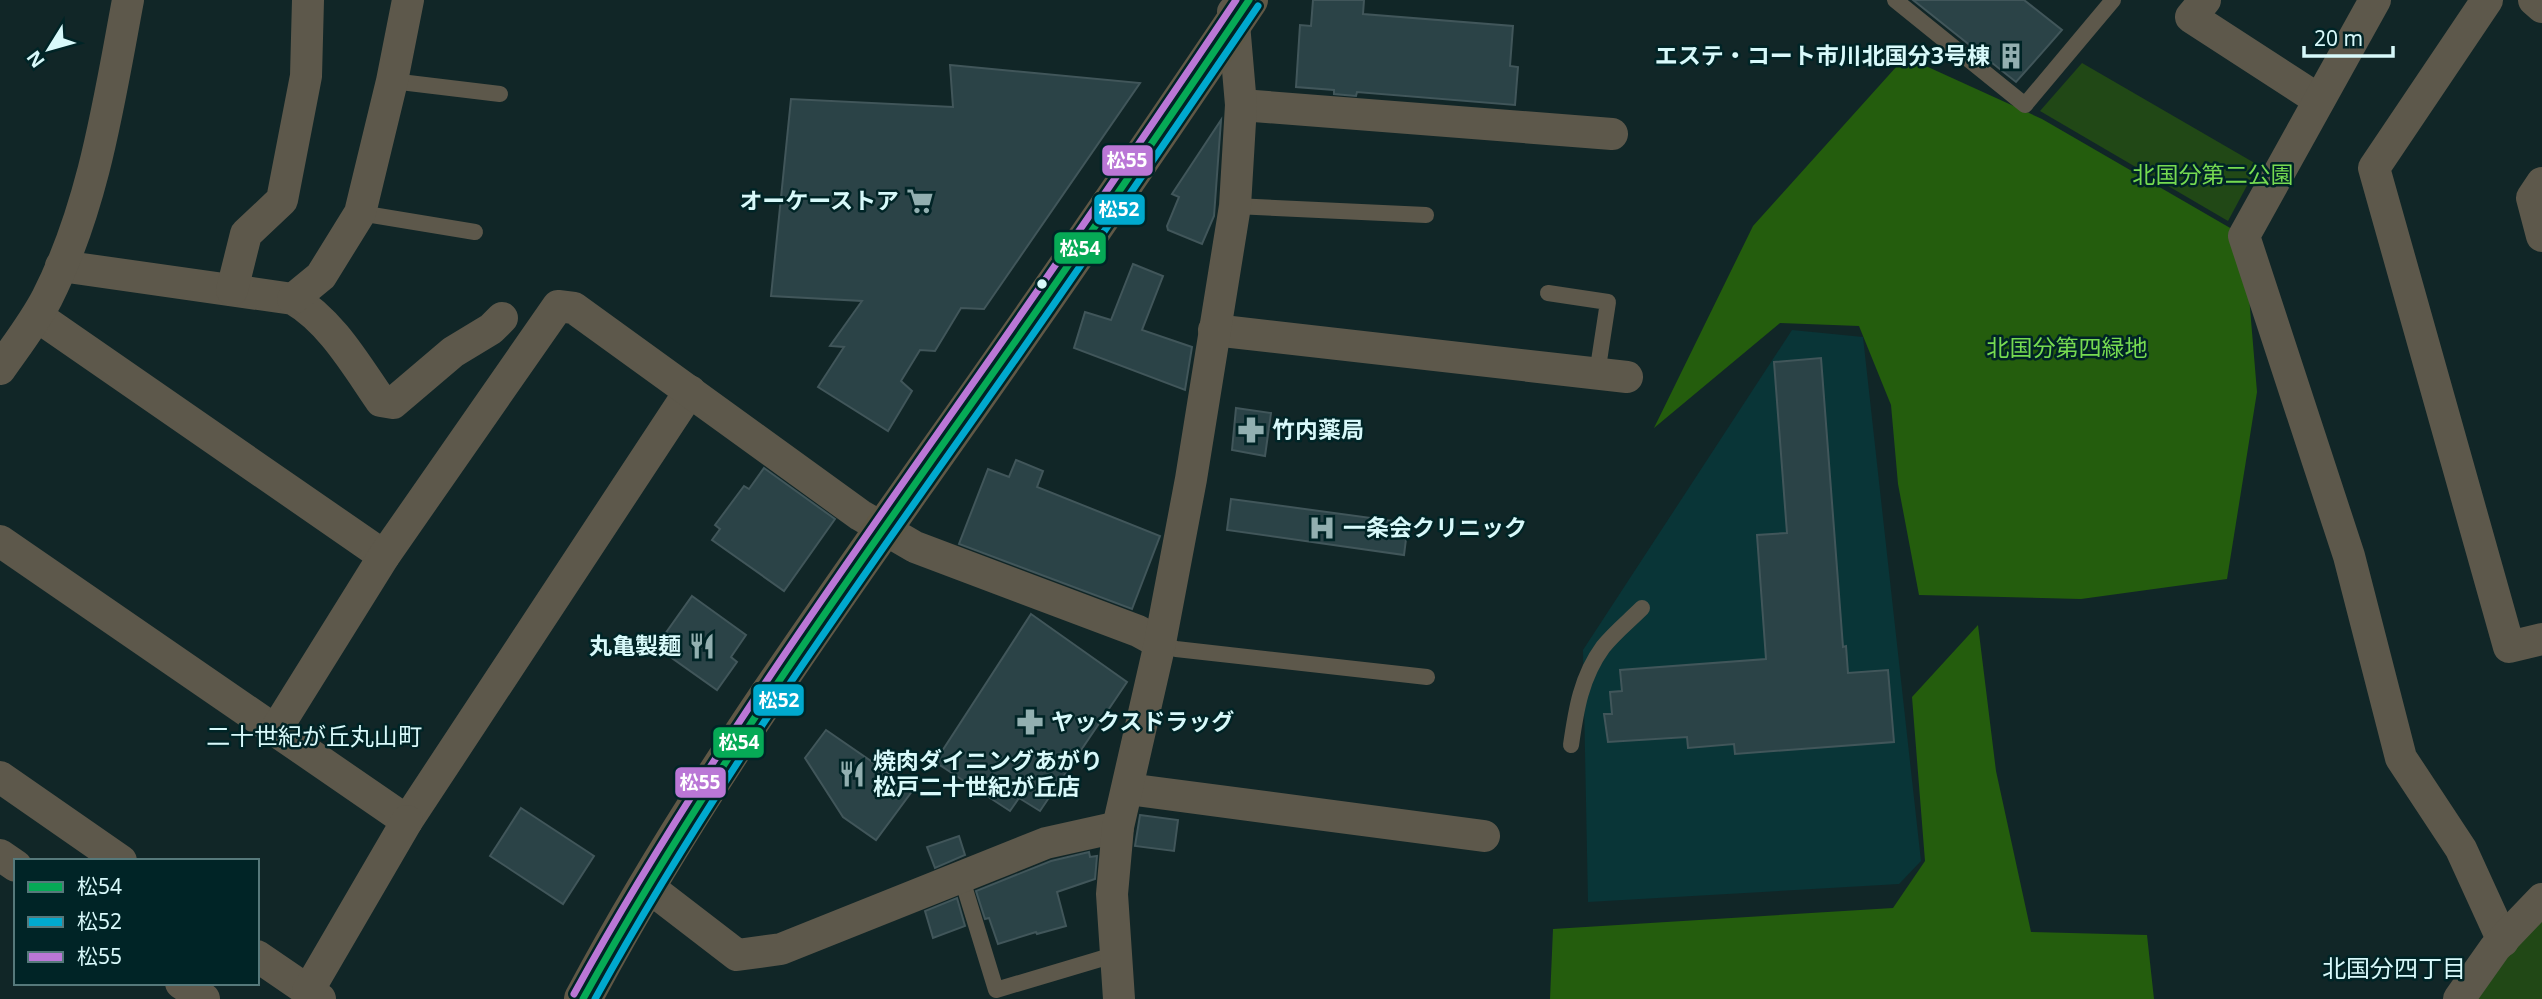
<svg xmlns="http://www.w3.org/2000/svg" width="2542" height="999" font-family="'Noto Sans','Noto Sans JP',sans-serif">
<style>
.built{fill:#093537}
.green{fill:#214816}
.forest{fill:#245d0d}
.building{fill:#2b4347;stroke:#41565a;stroke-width:2}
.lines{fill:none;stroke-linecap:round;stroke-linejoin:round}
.service{stroke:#5d584b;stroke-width:16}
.minor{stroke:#5d584b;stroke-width:32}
.secondary{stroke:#605846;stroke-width:38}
.bus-1-casing{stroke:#002426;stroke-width:12}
.bus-2-casing{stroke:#002426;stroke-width:12}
.bus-3-casing{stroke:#002426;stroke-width:12}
.bus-1{stroke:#06aa56;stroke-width:7}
.bus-2{stroke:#00a9ce;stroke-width:7}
.bus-3{stroke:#ba77d6;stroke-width:7}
.bus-dot{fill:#d8f9fa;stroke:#002426;stroke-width:2.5}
.labels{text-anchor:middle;stroke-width:5;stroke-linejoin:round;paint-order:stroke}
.poi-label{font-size:23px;font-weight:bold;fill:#d8f9fa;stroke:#002426;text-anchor:start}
.park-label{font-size:23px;fill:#76db51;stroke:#002426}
.neighbourhood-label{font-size:24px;fill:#d8f9fa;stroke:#002426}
.line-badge{stroke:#002426;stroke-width:2.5}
.badge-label{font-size:19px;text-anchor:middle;font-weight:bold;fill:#fff}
</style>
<rect width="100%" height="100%" fill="#112627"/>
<!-- built -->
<path class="built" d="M 1792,330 L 1863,337 L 1921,861 L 1899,884 L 1588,902 L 1583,650 Z"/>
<!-- green -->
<g class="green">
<path d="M 2082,63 L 2258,165 L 2228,221 L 2040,111 Z"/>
<path d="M 2542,920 L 2542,999 L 2467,999 Z"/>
</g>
<!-- forest -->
<g class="forest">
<path d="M 1917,62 L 2042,119 L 2244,236 L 2257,392 L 2227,579 L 2081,599 L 1919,595 L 1898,484 L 1891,405 L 1859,326 L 1780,323 L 1654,428 L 1753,226 L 1897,66 Z"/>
<path d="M 1978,625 L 1996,771 L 2031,932 L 2147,935 L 2154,999 L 1550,999 L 1553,929 L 1893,908 L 1925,861 L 1912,697 Z"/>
</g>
<!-- building -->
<g class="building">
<path d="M 1313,0 L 1364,0 L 1363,14 L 1513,26 L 1510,66 L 1518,67 L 1515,105 L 1357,92 L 1356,96 L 1334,94 L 1334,90 L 1296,87 L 1300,25 L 1311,26 Z"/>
<path d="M 1913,0 L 2024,0 L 2062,30 L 2016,82 Z"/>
<path d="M 950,65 L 1140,83 L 984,309 L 961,308 L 935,351 L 920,350 L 901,381 L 912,391 L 888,431 L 818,387 L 844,347 L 830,346 L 862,301 L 771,296 L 791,99 L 953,107 Z"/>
<path d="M 1221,120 L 1214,216 L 1202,244 L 1168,230 L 1167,226 L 1179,197 L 1172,194 Z"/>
<path d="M 1133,264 L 1163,276 L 1142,330 L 1192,347 L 1185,390 L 1074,348 L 1085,312 L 1111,320 Z"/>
<path d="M 1821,358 L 1843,647 L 1846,646 L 1848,673 L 1888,670 L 1894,742 L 1735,754 L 1734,744 L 1688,748 L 1687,737 L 1608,742 L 1604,714 L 1612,714 L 1610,692 L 1622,691 L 1620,670 L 1766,659 L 1757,535 L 1787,533 L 1774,362 Z"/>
<path d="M 1236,408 L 1271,413 L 1265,456 L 1232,450 Z"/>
<path d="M 1016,460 L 1043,471 L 1037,487 L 1160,536 L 1132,609 L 959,544 L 988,469 L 1009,477 Z"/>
<path d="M 764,468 L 835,519 L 784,591 L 712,540 L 720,529 L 715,525 L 744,486 L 749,489 Z"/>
<path d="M 1231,499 L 1408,523 L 1404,555 L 1227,530 Z"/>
<path d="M 692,596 L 746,635 L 731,657 L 737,662 L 717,690 L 669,656 L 673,651 L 660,641 Z"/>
<path d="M 1031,614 L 1127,682 L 1040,811 L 1019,798 L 1010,811 L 935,762 Z"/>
<path d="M 826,730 L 913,790 L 876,840 L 843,817 L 805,758 Z"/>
<path d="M 521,808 L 594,856 L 563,904 L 490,856 Z"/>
<path d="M 1140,815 L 1178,820 L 1174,851 L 1135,846 Z"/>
<path d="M 959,836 L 965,855 L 935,868 L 927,847 Z"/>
<path d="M 1089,852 L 1090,857 L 1097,856 L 1095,879 L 1057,892 L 1066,926 L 1037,934 L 1036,932 L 998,944 L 989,918 L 985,919 L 976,891 L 1051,861 Z"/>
<path d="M 957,898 L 965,926 L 933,938 L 925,911 Z"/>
</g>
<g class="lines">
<!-- service -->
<g class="service">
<path d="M 1895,0 L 2025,105 L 2113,0"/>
<path d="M 392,81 L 500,94"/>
<path d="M 1235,206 L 1426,215"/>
<path d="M 360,213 L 475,232"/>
<path d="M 1548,293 L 1608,302 L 1597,374"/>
<path d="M 1160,643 L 1176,649 L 1427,677"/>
<path d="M 1571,745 C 1576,710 1581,677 1603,647 C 1614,633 1629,621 1642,608"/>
<path d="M 961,876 L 996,990 L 1117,954"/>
</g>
<!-- minor -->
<g class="minor">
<path d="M 2205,0 L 2191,17 L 2319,100"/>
<path d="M 2375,0 L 2244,236 L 2349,556 L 2401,758 L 2461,849 L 2503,941"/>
<path d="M 2487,0 L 2374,168 L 2509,647 L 2542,639"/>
<path d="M 2534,0 L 2542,7"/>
<path d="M 1241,105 L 1612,134"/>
<path d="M 2542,183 L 2532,198 L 2542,236"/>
<path d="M 61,266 L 293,299 C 331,321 356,365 381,401 L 393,403 L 453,352 L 491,329 L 502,318"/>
<path d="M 232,290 L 246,234 L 282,200 L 306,76 L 308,0"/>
<path d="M 293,299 L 321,276 L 360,213 L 392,81 L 408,0"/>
<path d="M 37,316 L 384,556"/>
<path d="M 1214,330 L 1627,377"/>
<path d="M 0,369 C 16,346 34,323 47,298 C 94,205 109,101 128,0"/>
<path d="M 0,541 L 407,821 L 690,391"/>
<path d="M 275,731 L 384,556 L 558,306 L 574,308 L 860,515 L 915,547 L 1138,631 L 1160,643"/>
<path d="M 0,777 L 121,861"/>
<path d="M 1128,789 L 1484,836"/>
<path d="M 0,855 L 16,866"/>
<path d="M 646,885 L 737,955 L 781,949 L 1046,843 L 1118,827"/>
<path d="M 257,956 L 320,999"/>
<path d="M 181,983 L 204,999"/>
<path d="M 308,991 L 407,821"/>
<path d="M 1119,999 L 1112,894 L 1118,827 L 1160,643 L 1191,479 L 1235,206 L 1241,105 L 1233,12"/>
<path d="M 2459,999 L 2495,948 L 2542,899"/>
</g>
<!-- secondary -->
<path class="secondary" d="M 583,999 C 684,809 810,633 934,457 C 1041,306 1146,153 1249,0"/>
<!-- bus-1 casing -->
<g class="bus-1-casing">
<path id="bus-1" d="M 583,999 C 698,791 835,597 972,403 C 1066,270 1158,135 1249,0"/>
</g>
<!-- bus-2 casing -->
<g class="bus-2-casing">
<path id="bus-2" d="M 595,999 C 709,792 846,600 982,407 C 1076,274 1167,140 1258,6"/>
</g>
<!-- bus-3 casing -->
<g class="bus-3-casing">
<path id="bus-3" d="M 574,994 C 689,785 827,591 964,396 C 1056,265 1147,133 1236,0"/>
</g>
<!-- bus-1 -->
<use href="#bus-1" class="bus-1"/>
<!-- bus-2 -->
<use href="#bus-2" class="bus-2"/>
<!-- bus-3 -->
<use href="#bus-3" class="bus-3"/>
</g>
<!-- icons -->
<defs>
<g id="building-bare" transform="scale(2.1)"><path d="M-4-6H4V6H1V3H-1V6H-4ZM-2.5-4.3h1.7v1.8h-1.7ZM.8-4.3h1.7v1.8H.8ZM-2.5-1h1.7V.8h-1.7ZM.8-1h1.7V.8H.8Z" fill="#92afb0" stroke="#002426" stroke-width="2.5" paint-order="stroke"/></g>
<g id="supermarket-bare" transform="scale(2.1)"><path d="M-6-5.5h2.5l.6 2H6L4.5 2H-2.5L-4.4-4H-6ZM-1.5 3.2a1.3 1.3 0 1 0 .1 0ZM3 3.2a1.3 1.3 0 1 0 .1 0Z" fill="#92afb0" stroke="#002426" stroke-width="2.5" paint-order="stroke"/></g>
<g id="pharmacy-bare" transform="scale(2.1)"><path d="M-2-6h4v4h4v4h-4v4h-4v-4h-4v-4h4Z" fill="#92afb0" stroke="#002426" stroke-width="2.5" paint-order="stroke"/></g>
<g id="hospital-bare" transform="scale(2.1)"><path d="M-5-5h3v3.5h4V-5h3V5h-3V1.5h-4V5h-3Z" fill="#92afb0" stroke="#002426" stroke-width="2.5" paint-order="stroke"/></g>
<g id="restaurant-bare" transform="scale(2.1)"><path d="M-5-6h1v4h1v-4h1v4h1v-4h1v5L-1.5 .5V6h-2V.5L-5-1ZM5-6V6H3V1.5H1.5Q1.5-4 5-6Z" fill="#92afb0" stroke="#002426" stroke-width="2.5" paint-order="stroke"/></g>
</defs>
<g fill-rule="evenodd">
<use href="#building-bare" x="2011" y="56"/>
<use href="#supermarket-bare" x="920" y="201"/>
<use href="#pharmacy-bare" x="1251" y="430"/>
<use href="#hospital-bare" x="1322" y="528"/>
<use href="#restaurant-bare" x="702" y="646"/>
<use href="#pharmacy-bare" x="1030" y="722"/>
<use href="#restaurant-bare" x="852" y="774"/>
</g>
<!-- markers -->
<circle class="bus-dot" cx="1042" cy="284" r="6"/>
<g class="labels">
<!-- poi labels -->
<g class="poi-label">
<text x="1990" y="64" text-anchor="end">エステ・コート市川北国分3号棟</text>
<text x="899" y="209" text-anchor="end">オーケーストア</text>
<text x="1272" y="438">竹内薬局</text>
<text x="1343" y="536">一条会クリニック</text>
<text x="681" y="654" text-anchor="end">丸亀製麺</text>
<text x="1051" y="730">ヤックスドラッグ</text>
<text x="873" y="769">焼肉ダイニングあがり<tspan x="873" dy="26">松戸二十世紀が丘店</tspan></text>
</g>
<!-- park labels -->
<g class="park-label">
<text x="2213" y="183">北国分第二公園</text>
<text x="2067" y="356">北国分第四緑地</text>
</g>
<!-- neighbourhood labels -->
<g class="neighbourhood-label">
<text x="314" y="745">二十世紀が丘丸山町</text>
<text x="2394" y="977">北国分四丁目</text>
</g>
</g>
<g class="line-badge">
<rect x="1101" y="144" width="53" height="33" rx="7" fill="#ba77d6"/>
<rect x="1093" y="193" width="53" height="33" rx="7" fill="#00a9ce"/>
<rect x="1053" y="231" width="54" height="34" rx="7" fill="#06aa56"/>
<rect x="752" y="683" width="53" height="34" rx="7" fill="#00a9ce"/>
<rect x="712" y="726" width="53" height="33" rx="7" fill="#06aa56"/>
<rect x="674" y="766" width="53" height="33" rx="7" fill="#ba77d6"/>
</g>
<g class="badge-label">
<text x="1127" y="167">松55</text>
<text x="1119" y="216">松52</text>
<text x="1080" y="255">松54</text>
<text x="779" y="707">松52</text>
<text x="739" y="749">松54</text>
<text x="700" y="789">松55</text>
</g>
<!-- legend -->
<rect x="14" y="859" width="245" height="126" fill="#002426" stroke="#56797b" stroke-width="2"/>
<rect x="28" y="882" width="35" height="10" fill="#06aa56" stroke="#56797b" stroke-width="2"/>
<text x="77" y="894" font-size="21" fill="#d8f9fa">松54</text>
<rect x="28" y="917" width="35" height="10" fill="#00a9ce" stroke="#56797b" stroke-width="2"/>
<text x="77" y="929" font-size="21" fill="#d8f9fa">松52</text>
<rect x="28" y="952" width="35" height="10" fill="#ba77d6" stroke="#56797b" stroke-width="2"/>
<text x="77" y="964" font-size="21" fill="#d8f9fa">松55</text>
<!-- north arrow -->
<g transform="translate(49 49) rotate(233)" stroke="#002426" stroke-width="5" paint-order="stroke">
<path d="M0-5L12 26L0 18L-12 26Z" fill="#d8f9fa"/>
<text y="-10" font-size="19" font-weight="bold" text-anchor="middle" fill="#d8f9fa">N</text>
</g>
<!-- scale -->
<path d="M2304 46v10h89v-10" fill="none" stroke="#d8f9fa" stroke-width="3.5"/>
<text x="2314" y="46" font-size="21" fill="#d8f9fa" stroke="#002426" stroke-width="5" paint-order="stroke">20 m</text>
</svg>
